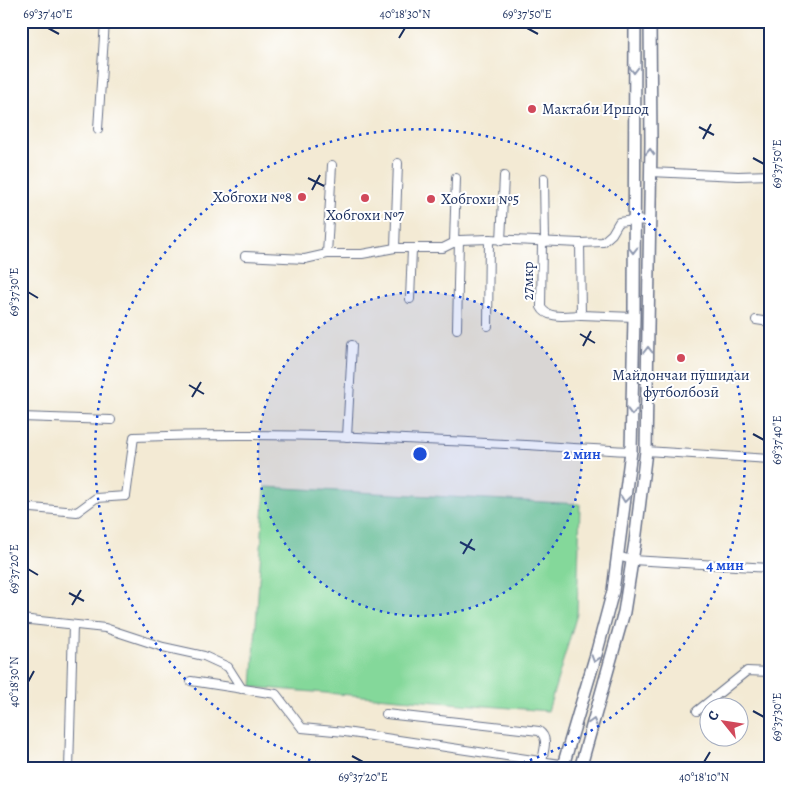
<svg xmlns="http://www.w3.org/2000/svg" width="791" height="790" font-family="Alegreya,serif">
<style>
.green{fill:#84d89a;stroke:#50847c}
.lines{fill:none;stroke-linecap:round;stroke-linejoin:round}
.minor-casing{stroke:#677087;stroke-width:10}
.highway-casing{stroke:#677087;stroke-width:14}
.minor{stroke:#fff;stroke-width:8}
.highway{stroke:#fff;stroke-width:11}
.oneway{stroke:#8d97ae}
.ticks{fill:none;stroke:#1b2f5e;stroke-width:2}
.ring{fill:none;stroke:#1d4ed8;stroke-width:2.5;stroke-dasharray:2.5 5}
.poi-dot{fill:#d1495b;stroke:#fff;stroke-width:2}
.labels{text-anchor:middle;stroke-width:4;stroke-linejoin:round;paint-order:stroke}
.poi-label{font-size:15px;fill:#1b2f5e;stroke:#fff;text-anchor:start}
.street-label{font-size:15px;fill:#1b2f5e;stroke:#fff}
.centre{fill:#1d4ed8;stroke:#fff;stroke-width:2.5}
.ring-label{font-size:15px;text-anchor:middle;font-weight:bold;fill:#1d4ed8;stroke:#fff;stroke-width:4;stroke-linejoin:round;paint-order:stroke}
.neatline{fill:none;stroke:#1b2f5e;stroke-width:2}
.ticks-label{font-size:12px;text-anchor:middle;fill:#1b2f5e}
</style>
<rect width="100%" height="100%" fill="#fff"/>
<filter id="ink" filterUnits="userSpaceOnUse"><feTurbulence type="fractalNoise" baseFrequency=".02" numOctaves="2"/><feDisplacementMap in="SourceGraphic" scale="10" xChannelSelector="R" yChannelSelector="G"/><feConvolveMatrix kernelMatrix="1 2 1 2 8 2 1 2 1" color-interpolation-filters="sRGB"/></filter>
<filter id="wash" filterUnits="userSpaceOnUse"><feTurbulence type="fractalNoise" baseFrequency=".0096" numOctaves="4" result="noise"/><feDisplacementMap in="SourceGraphic" scale="20" xChannelSelector="R" yChannelSelector="G"/><feGaussianBlur stdDeviation="1.12" result="paint"/><feColorMatrix in="noise" values="0 0 0 0 0 0 0 0 0 0 0 0 0 0 0 0 0 1.4 0 .05"/><feComposite in="paint" operator="in"/></filter>
<g filter="url(#wash)">
<rect width="100%" height="100%" fill="#f3ead4"/>
<!-- green -->
<path class="green" d="M 265,487 L 580,504 L 577,614 L 548,711 L 252,687 Z"/>
</g>
<g filter="url(#ink)">
<g class="lines">
<!-- minor casing -->
<g class="minor-casing">
<g id="minor">
<path d="M 98,129 L 105,21"/>
<path d="M 650,172 L 738,176 L 770,175"/>
<path d="M 544,178 L 545,242"/>
<path d="M 501,241 L 504,176"/>
<path d="M 542,242 L 541,307 C 547,320 569,315 581,315"/>
<path d="M 454,243 L 456,178"/>
<path d="M 580,243 L 581,315 L 634,317"/>
<path d="M 395,248 L 398,163"/>
<path d="M 327,254 L 332,165"/>
<path d="M 245,256 L 305,259 L 327,254 L 362,254 L 395,248 L 443,248 L 459,240 L 489,239 L 580,243 L 603,242 L 612,234 L 619,222 L 633,220 L 649,221"/>
<path d="M 410,299 L 412,249"/>
<path d="M 756,320 L 770,322"/>
<path d="M 488,326 L 489,239"/>
<path d="M 457,329 L 459,240"/>
<path d="M 21,417 L 111,420"/>
<path d="M 347,437 L 352,345"/>
<path d="M 646,451 L 770,459"/>
<path d="M 21,507 L 77,512 L 96,498 L 126,496 L 134,437 C 300,430 465,442 631,451"/>
<path d="M 617,556 L 632,560 L 770,568"/>
<path d="M 21,619 L 105,628 L 163,647 L 204,656 L 228,667 L 242,689"/>
<path d="M 191,681 L 276,694 L 302,728 L 345,732 L 580,767"/>
<path d="M 697,711 L 747,671 L 770,672"/>
<path d="M 386,714 L 539,731 C 549,738 544,749 542,761"/>
<path d="M 69,769 L 73,625"/>
</g>
</g>
<!-- highway casing -->
<g class="highway-casing">
<g id="highway">
<path d="M 562,769 L 597,651 L 613,591 L 631,451 L 634,317 L 635,21"/>
<path d="M 580,769 L 624,612 L 635,542 L 646,451 L 651,143 L 650,21"/>
</g>
</g>
<!-- minor -->
<use href="#minor" class="minor"/>
<!-- highway -->
<use href="#highway" class="highway"/>
</g>
<!-- one-way arrows -->
<defs><path id="oneway-chevron" d="M-2-3.5L2.5 0L-2 3.5" fill="none" stroke-width="1.6" stroke-linecap="round" stroke-linejoin="round" transform="scale(1.25)"/></defs>
<g class="oneway">
<use href="#oneway-chevron" transform="translate(634 70) rotate(90)"/>
<use href="#oneway-chevron" transform="translate(650 152) rotate(-88)"/>
<use href="#oneway-chevron" transform="translate(633 250) rotate(90)"/>
<use href="#oneway-chevron" transform="translate(648 350) rotate(-90)"/>
<use href="#oneway-chevron" transform="translate(632 412) rotate(92)"/>
<use href="#oneway-chevron" transform="translate(625 499) rotate(97)"/>
<use href="#oneway-chevron" transform="translate(595 659) rotate(107)"/>
<use href="#oneway-chevron" transform="translate(593 722) rotate(-74)"/>
</g>
</g>
<!-- ticks -->
<path class="ticks" d="M 48,28 L 59,34M 527,28 L 538,34M 399,38 L 405,28M 699,127 L 714,135M 703,139 L 711,124M 753,158 L 764,164M 308,178 L 324,186M 312,190 L 320,175M 28,292 L 38,298M 580,334 L 595,343M 583,346 L 591,331M 189,385 L 204,394M 192,397 L 201,382M 753,434 L 764,440M 460,542 L 475,550M 463,554 L 472,539M 28,569 L 38,575M 69,593 L 84,601M 72,605 L 81,590M 28,682 L 34,671M 753,711 L 764,717M 352,756 L 363,762M 704,762 L 710,752"/>
<!-- distance rings -->
<circle cx="420" cy="454" r="162" fill="#1d4ed8" fill-opacity=".12"/>
<g class="ring">
<circle cx="420" cy="454" r="162"/>
<path d="M339 769A325 325 0 1 1 501 769"/>
</g>
<!-- markers -->
<g class="poi-dot">
<circle cx="532" cy="109" r="5"/>
<circle cx="302" cy="197" r="5"/>
<circle cx="365" cy="198" r="5"/>
<circle cx="431" cy="199" r="5"/>
<circle cx="681" cy="358" r="5"/>
</g>
<g class="labels">
<!-- poi labels -->
<g class="poi-label">
<text x="542" y="114">Мактаби Иршод</text>
<text x="292" y="202" text-anchor="end">Хобгохи №8</text>
<text x="441" y="204">Хобгохи №5</text>
<text x="365" y="220" text-anchor="middle">Хобгохи №7</text>
<text x="681" y="380" text-anchor="middle">Майдончаи пӯшидаи<tspan x="681" dy="17">футболбозӣ</tspan></text>
</g>
<!-- street labels -->
<g class="street-label">
<text transform="translate(528 281) rotate(-90)" y="5">27мкр</text>
</g>
</g>
<circle cx="420" cy="454" r="8" class="centre"/>
<g class="ring-label">
<text x="582" y="459">2 мин</text>
<text x="725" y="570">4 мин</text>
</g>
<!-- margin -->
<rect width="791" height="790" fill="none" stroke="#fff" stroke-width="55"/>
<!-- north arrow -->
<g transform="translate(724 722) rotate(300)"><circle r="24" fill="#ffffff" stroke="#a4acbf"/>
<path d="M0-4L9 19L0 12L-9 19Z" fill="#d1495b"/>
<text y="-8" font-size="14" font-weight="bold" text-anchor="middle" fill="#1b2f5e">С</text>
</g>
<rect x="28" y="28" width="736" height="734" class="neatline"/>
<g class="ticks-label">
<text x="48" y="18">69°37'40"E</text>
<text x="405" y="18">40°18'30"N</text>
<text x="527" y="18">69°37'50"E</text>
<text transform="translate(777 164) rotate(-90)" y="4">69°37'50"E</text>
<text transform="translate(14 292) rotate(-90)" y="4">69°37'30"E</text>
<text transform="translate(777 440) rotate(-90)" y="4">69°37'40"E</text>
<text transform="translate(14 569) rotate(-90)" y="4">69°37'20"E</text>
<text transform="translate(14 682) rotate(-90)" y="4">40°18'30"N</text>
<text transform="translate(777 717) rotate(-90)" y="4">69°37'30"E</text>
<text x="363" y="781">69°37'20"E</text>
<text x="704" y="781">40°18'10"N</text>
</g>
</svg>
